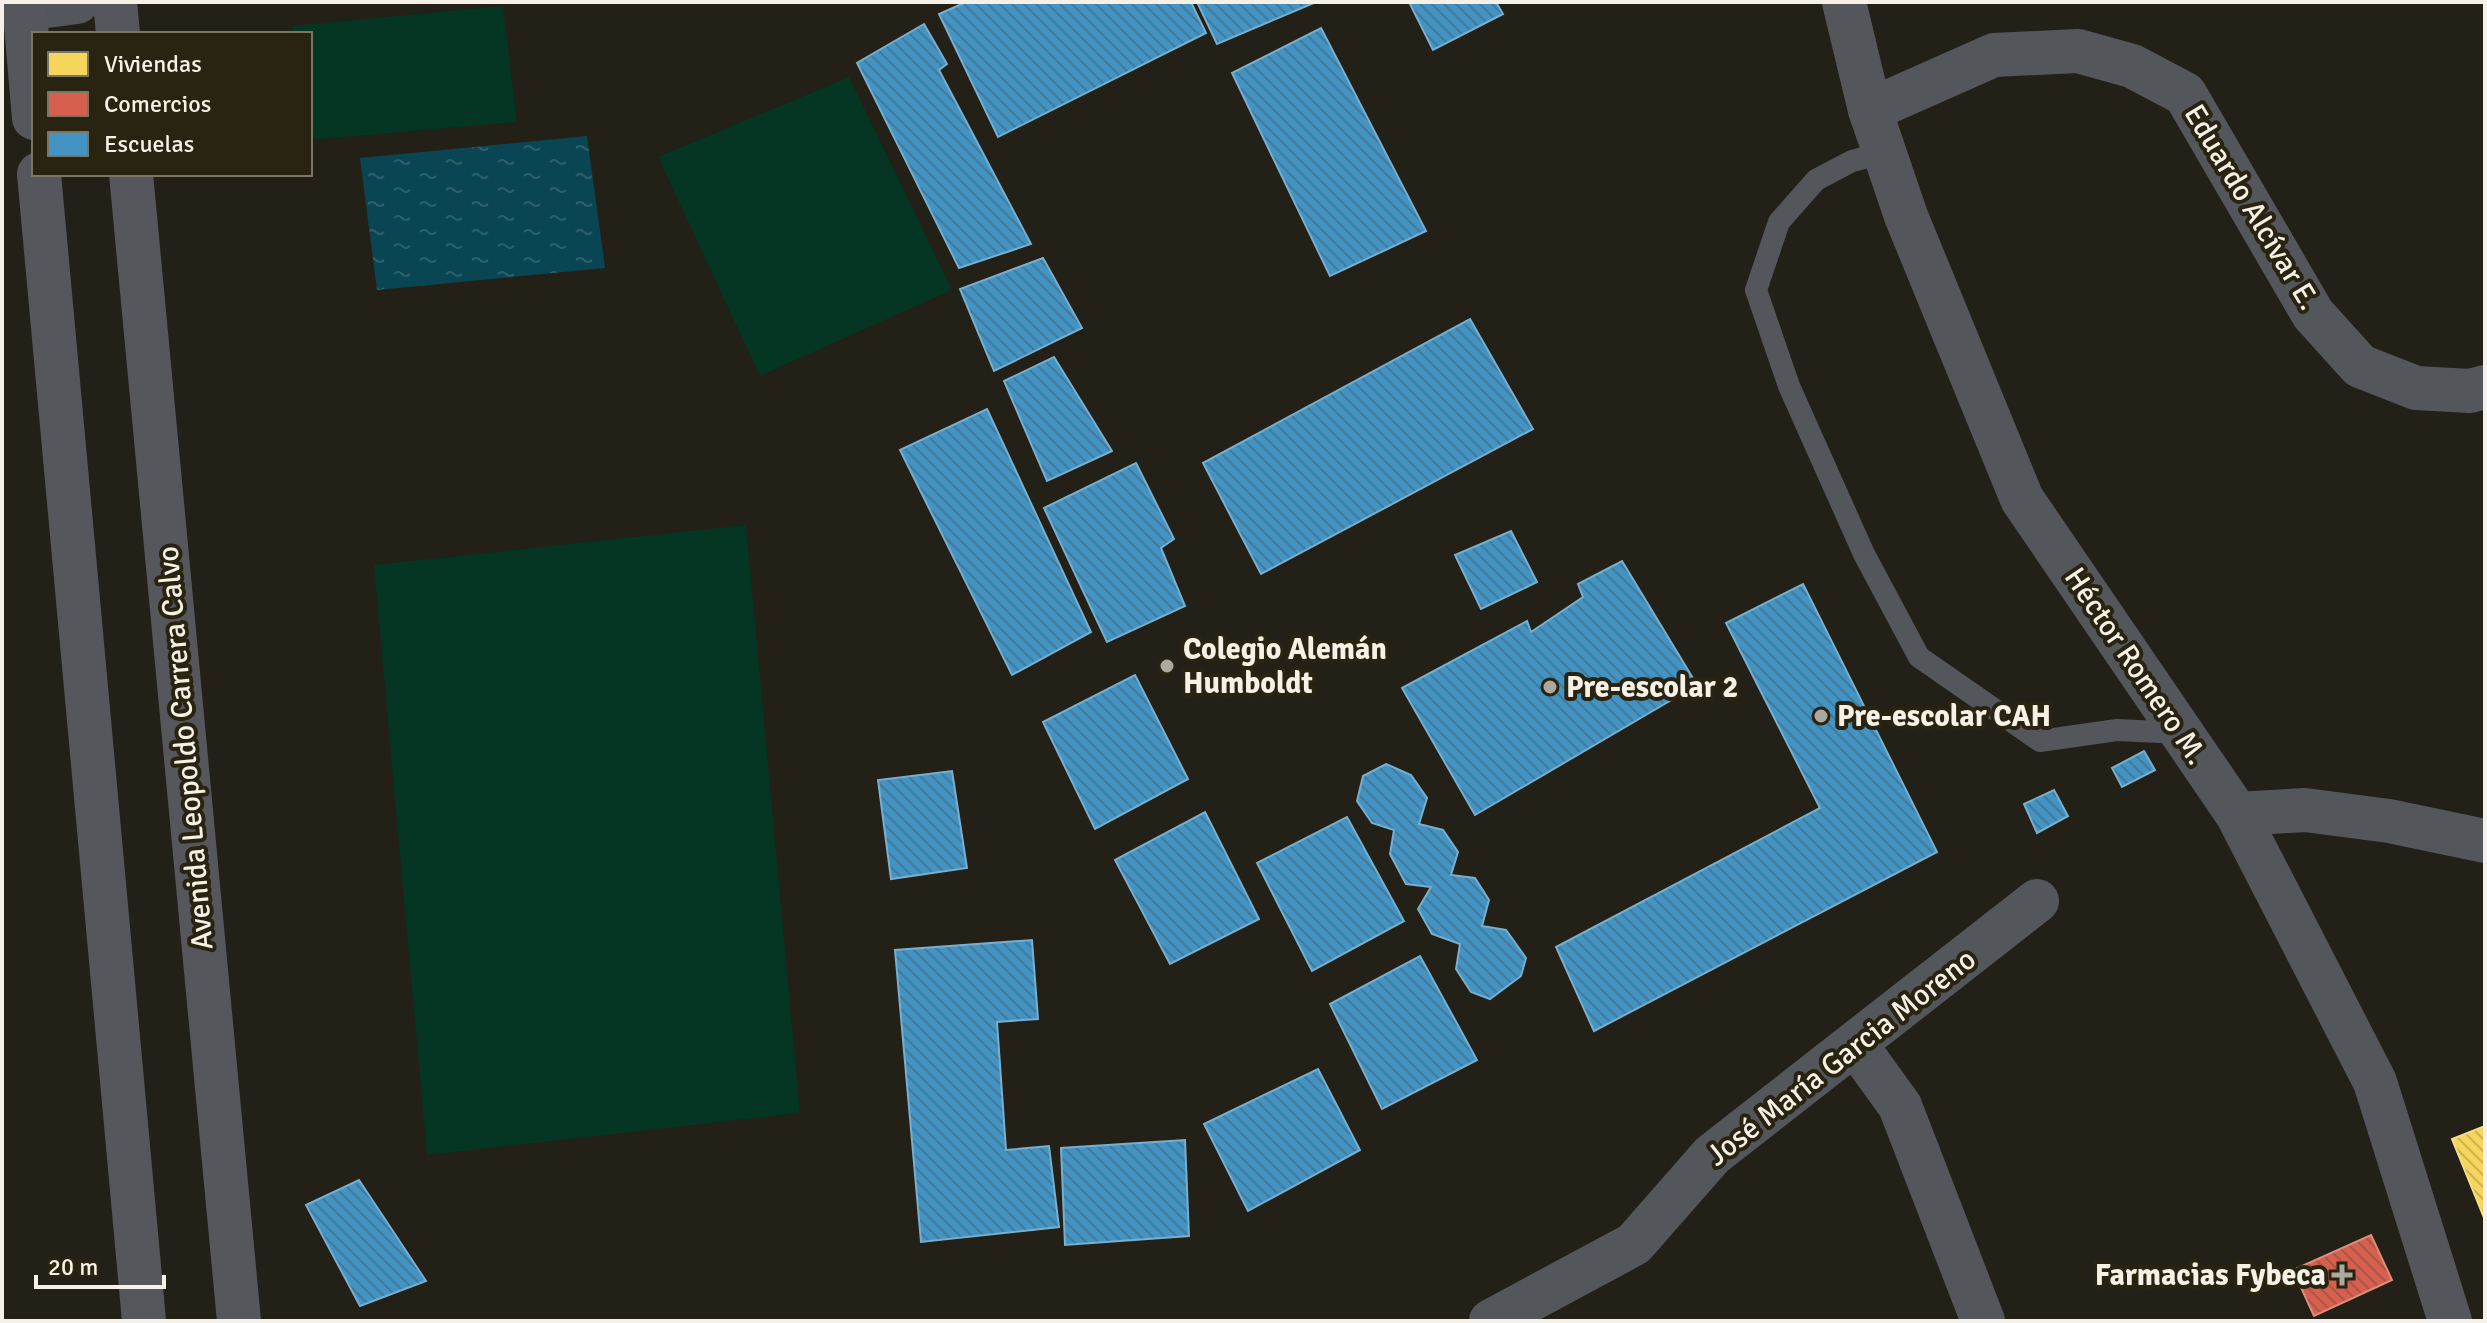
<svg xmlns="http://www.w3.org/2000/svg" width="2487" height="1323" font-family="Signika,sans-serif">
<style>
.garden{fill:#053523}
.water{fill:url(#water-ripples)}
.homes{fill:url(#homes-back-hatch);stroke:#f6dd85;stroke-width:2}
.shops{fill:url(#shops-back-hatch);stroke:#df8c7b;stroke-width:2}
.schools{fill:url(#schools-back-hatch);stroke:#78afce;stroke-width:2}
.lines{fill:none;stroke-linecap:round;stroke-linejoin:round}
.service{stroke:#53565b;stroke-width:22}
.minor{stroke:#53565b;stroke-width:44}
.tertiary{stroke:#53565b;stroke-width:44}
.secondary{stroke:#55575c;stroke-width:44}
.poi-dot{fill:#aca89e;stroke:#292311;stroke-width:3}
.labels{text-anchor:middle;stroke-width:8;stroke-linejoin:round;paint-order:stroke}
.street-label{font-size:30px;fill:#f5f1e6;stroke:#292311}
.poi-label{font-size:30px;font-weight:bold;fill:#f5f1e6;stroke:#292311;text-anchor:start}
</style>
<defs>
<pattern id="water-ripples" width="26" height="14" patternUnits="userSpaceOnUse" patternTransform="scale(2)"><rect width="26" height="14" fill="#094552"/><path d="M2 4q2-2 4 0t4 0M15 11q2-2 4 0t4 0" fill="none" stroke="#2d606b"/></pattern>
<pattern id="homes-back-hatch" width="6" height="6" patternUnits="userSpaceOnUse" patternTransform="scale(2)"><rect width="6" height="6" fill="#f6d55c"/><path d="M-1 5l2 2M0 0l6 6M5-1l2 2" fill="none" stroke="#cbb256"/></pattern>
<pattern id="shops-back-hatch" width="6" height="6" patternUnits="userSpaceOnUse" patternTransform="scale(2)"><rect width="6" height="6" fill="#d6604d"/><path d="M-1 5l2 2M0 0l6 6M5-1l2 2" fill="none" stroke="#a5584a"/></pattern>
<pattern id="schools-back-hatch" width="6" height="6" patternUnits="userSpaceOnUse" patternTransform="scale(2)"><rect width="6" height="6" fill="#4393c3"/><path d="M-1 5l2 2M0 0l6 6M5-1l2 2" fill="none" stroke="#457997"/></pattern>
</defs>
<rect width="100%" height="100%" fill="#232017"/>
<!-- garden -->
<g class="garden">
<path d="M 503,6 L 517,122 L 310,140 L 310,34 L 293,34 L 292,26 Z"/>
<path d="M 849,77 L 952,290 L 760,376 L 658,157 Z"/>
<path d="M 746,525 L 800,1113 L 427,1155 L 374,565 Z"/>
</g>
<!-- water -->
<path class="water" d="M 587,136 L 605,268 L 377,290 L 360,158 Z"/>
<!-- homes -->
<path class="homes" d="M 2485,1126 L 2485,1220 L 2452,1139 Z"/>
<!-- shops -->
<path class="shops" d="M 2371,1235 L 2392,1280 L 2314,1316 L 2293,1270 Z"/>
<!-- schools -->
<g class="schools">
<path d="M 966,2 L 1191,2 L 1206,33 L 998,137 L 939,14 Z"/>
<path d="M 1197,2 L 1316,2 L 1217,44 Z"/>
<path d="M 1409,2 L 1496,2 L 1503,14 L 1433,50 Z"/>
<path d="M 924,24 L 947,64 L 939,70 L 1031,244 L 959,268 L 857,63 Z"/>
<path d="M 1321,28 L 1426,231 L 1330,276 L 1232,73 Z"/>
<path d="M 1043,258 L 1082,328 L 994,371 L 960,289 Z"/>
<path d="M 1470,319 L 1533,429 L 1261,574 L 1203,463 Z"/>
<path d="M 1054,357 L 1112,451 L 1047,481 L 1004,381 Z"/>
<path d="M 987,409 L 1091,632 L 1012,675 L 900,450 Z"/>
<path d="M 1136,463 L 1174,539 L 1161,548 L 1185,606 L 1107,642 L 1044,508 Z"/>
<path d="M 1511,531 L 1537,582 L 1481,609 L 1455,555 Z"/>
<path d="M 1622,561 L 1697,685 L 1475,815 L 1402,688 L 1527,621 L 1531,632 L 1583,597 L 1578,584 Z"/>
<path d="M 1803,584 L 1937,852 L 1594,1031 L 1556,947 L 1820,808 L 1726,623 Z"/>
<path d="M 1135,675 L 1188,779 L 1095,829 L 1043,722 Z"/>
<path d="M 2144,751 L 2155,770 L 2122,787 L 2112,768 Z"/>
<path d="M 1386,764 L 1411,775 L 1427,798 L 1419,824 L 1443,830 L 1458,852 L 1451,875 L 1475,878 L 1489,900 L 1482,926 L 1506,930 L 1526,958 L 1521,976 L 1490,999 L 1471,992 L 1456,969 L 1460,944 L 1432,934 L 1418,909 L 1431,887 L 1406,884 L 1390,854 L 1394,830 L 1372,823 L 1357,801 L 1363,776 Z"/>
<path d="M 952,771 L 967,868 L 891,879 L 878,780 Z"/>
<path d="M 2054,790 L 2068,816 L 2037,833 L 2024,804 Z"/>
<path d="M 1205,812 L 1259,919 L 1170,964 L 1115,860 Z"/>
<path d="M 1347,817 L 1404,921 L 1312,971 L 1257,863 Z"/>
<path d="M 1032,940 L 1038,1019 L 997,1022 L 1006,1150 L 1049,1146 L 1059,1227 L 921,1242 L 895,950 Z"/>
<path d="M 1420,956 L 1477,1060 L 1382,1109 L 1330,1004 Z"/>
<path d="M 1318,1069 L 1360,1150 L 1248,1211 L 1204,1124 Z"/>
<path d="M 1185,1140 L 1189,1236 L 1065,1245 L 1061,1148 Z"/>
<path d="M 359,1180 L 426,1281 L 360,1306 L 306,1205 Z"/>
</g>
<g class="lines">
<!-- service -->
<path class="service" d="M 1884,153 L 1852,161 L 1816,180 L 1779,222 L 1756,290 L 1789,386 L 1864,554 L 1919,657 L 2040,741 L 2117,730 L 2181,733"/>
<!-- minor -->
<g class="minor">
<path d="M 1844,2 L 1870,110 L 1906,216 L 2022,499 L 2237,814 L 2375,1082 L 2450,1321"/>
<path d="M 1870,110 L 1994,55 L 2078,51 L 2132,66 L 2185,94 L 2313,314 L 2360,366 L 2416,388 L 2470,391 L 2485,387"/>
<path d="M 2237,814 L 2305,810 L 2389,821 L 2485,841"/>
<path d="M 1856,1045 L 1900,1106 L 1983,1321"/>
<path d="M 1491,1321 L 1634,1244 L 1712,1155 L 2037,901"/>
</g>
<!-- tertiary -->
<path class="tertiary" d="M 24,9 L 77,2"/>
<!-- secondary -->
<g class="secondary">
<path d="M 24,2 L 34,118"/>
<path d="M 115,2 L 118,34"/>
<path d="M 39,174 L 144,1321"/>
<path d="M 131,174 L 239,1321"/>
</g>
</g>
<!-- markers -->
<g class="poi-dot">
<circle cx="1167" cy="666" r="8"/>
<circle cx="1550" cy="687" r="8"/>
<circle cx="1821" cy="716" r="8"/>
<path d="M2338 1263h8v8h8v8h-8v8h-8v-8h-8v-8h8z"/>
</g>
<g class="labels">
<!-- street labels -->
<g class="street-label">
<text transform="translate(2252 207) rotate(59)" y="10">Eduardo Alcívar E.</text>
<text transform="translate(2136 666) rotate(56)" y="10">Héctor Romero M.</text>
<text transform="translate(185 748) rotate(-95)" y="10">Avenida Leopoldo Carrera Calvo</text>
<text transform="translate(1841 1057) rotate(-38)" y="10">José María Garcia Moreno</text>
</g>
<!-- poi labels -->
<g class="poi-label">
<text x="1183" y="659">Colegio Alemán<tspan x="1183" dy="34">Humboldt</tspan></text>
<text x="1566" y="697">Pre-escolar 2</text>
<text x="1837" y="726">Pre-escolar CAH</text>
<text x="2326" y="1285" text-anchor="end">Farmacias Fybeca</text>
</g>
</g>
<!-- border -->
<rect width="2487" height="1323" fill="none" stroke="#f5f1e6" stroke-width="8"/>
<!-- legend -->
<rect x="32" y="32" width="280" height="144" fill="#292311" stroke="#7b7566" stroke-width="2"/>
<rect x="48" y="52" width="40" height="24" fill="#f6d55c" stroke="#7b7566" stroke-width="2"/>
<text x="104" y="72" font-size="24" fill="#f5f1e6">Viviendas</text>
<rect x="48" y="92" width="40" height="24" fill="#d6604d" stroke="#7b7566" stroke-width="2"/>
<text x="104" y="112" font-size="24" fill="#f5f1e6">Comercios</text>
<rect x="48" y="132" width="40" height="24" fill="#4393c3" stroke="#7b7566" stroke-width="2"/>
<text x="104" y="152" font-size="24" fill="#f5f1e6">Escuelas</text>
<!-- scale -->
<path d="M36 1275v12h128v-12" fill="none" stroke="#f5f1e6" stroke-width="4"/>
<text x="48" y="1275" font-size="24" fill="#f5f1e6" stroke="#292311" stroke-width="6" paint-order="stroke">20 m</text>
</svg>
